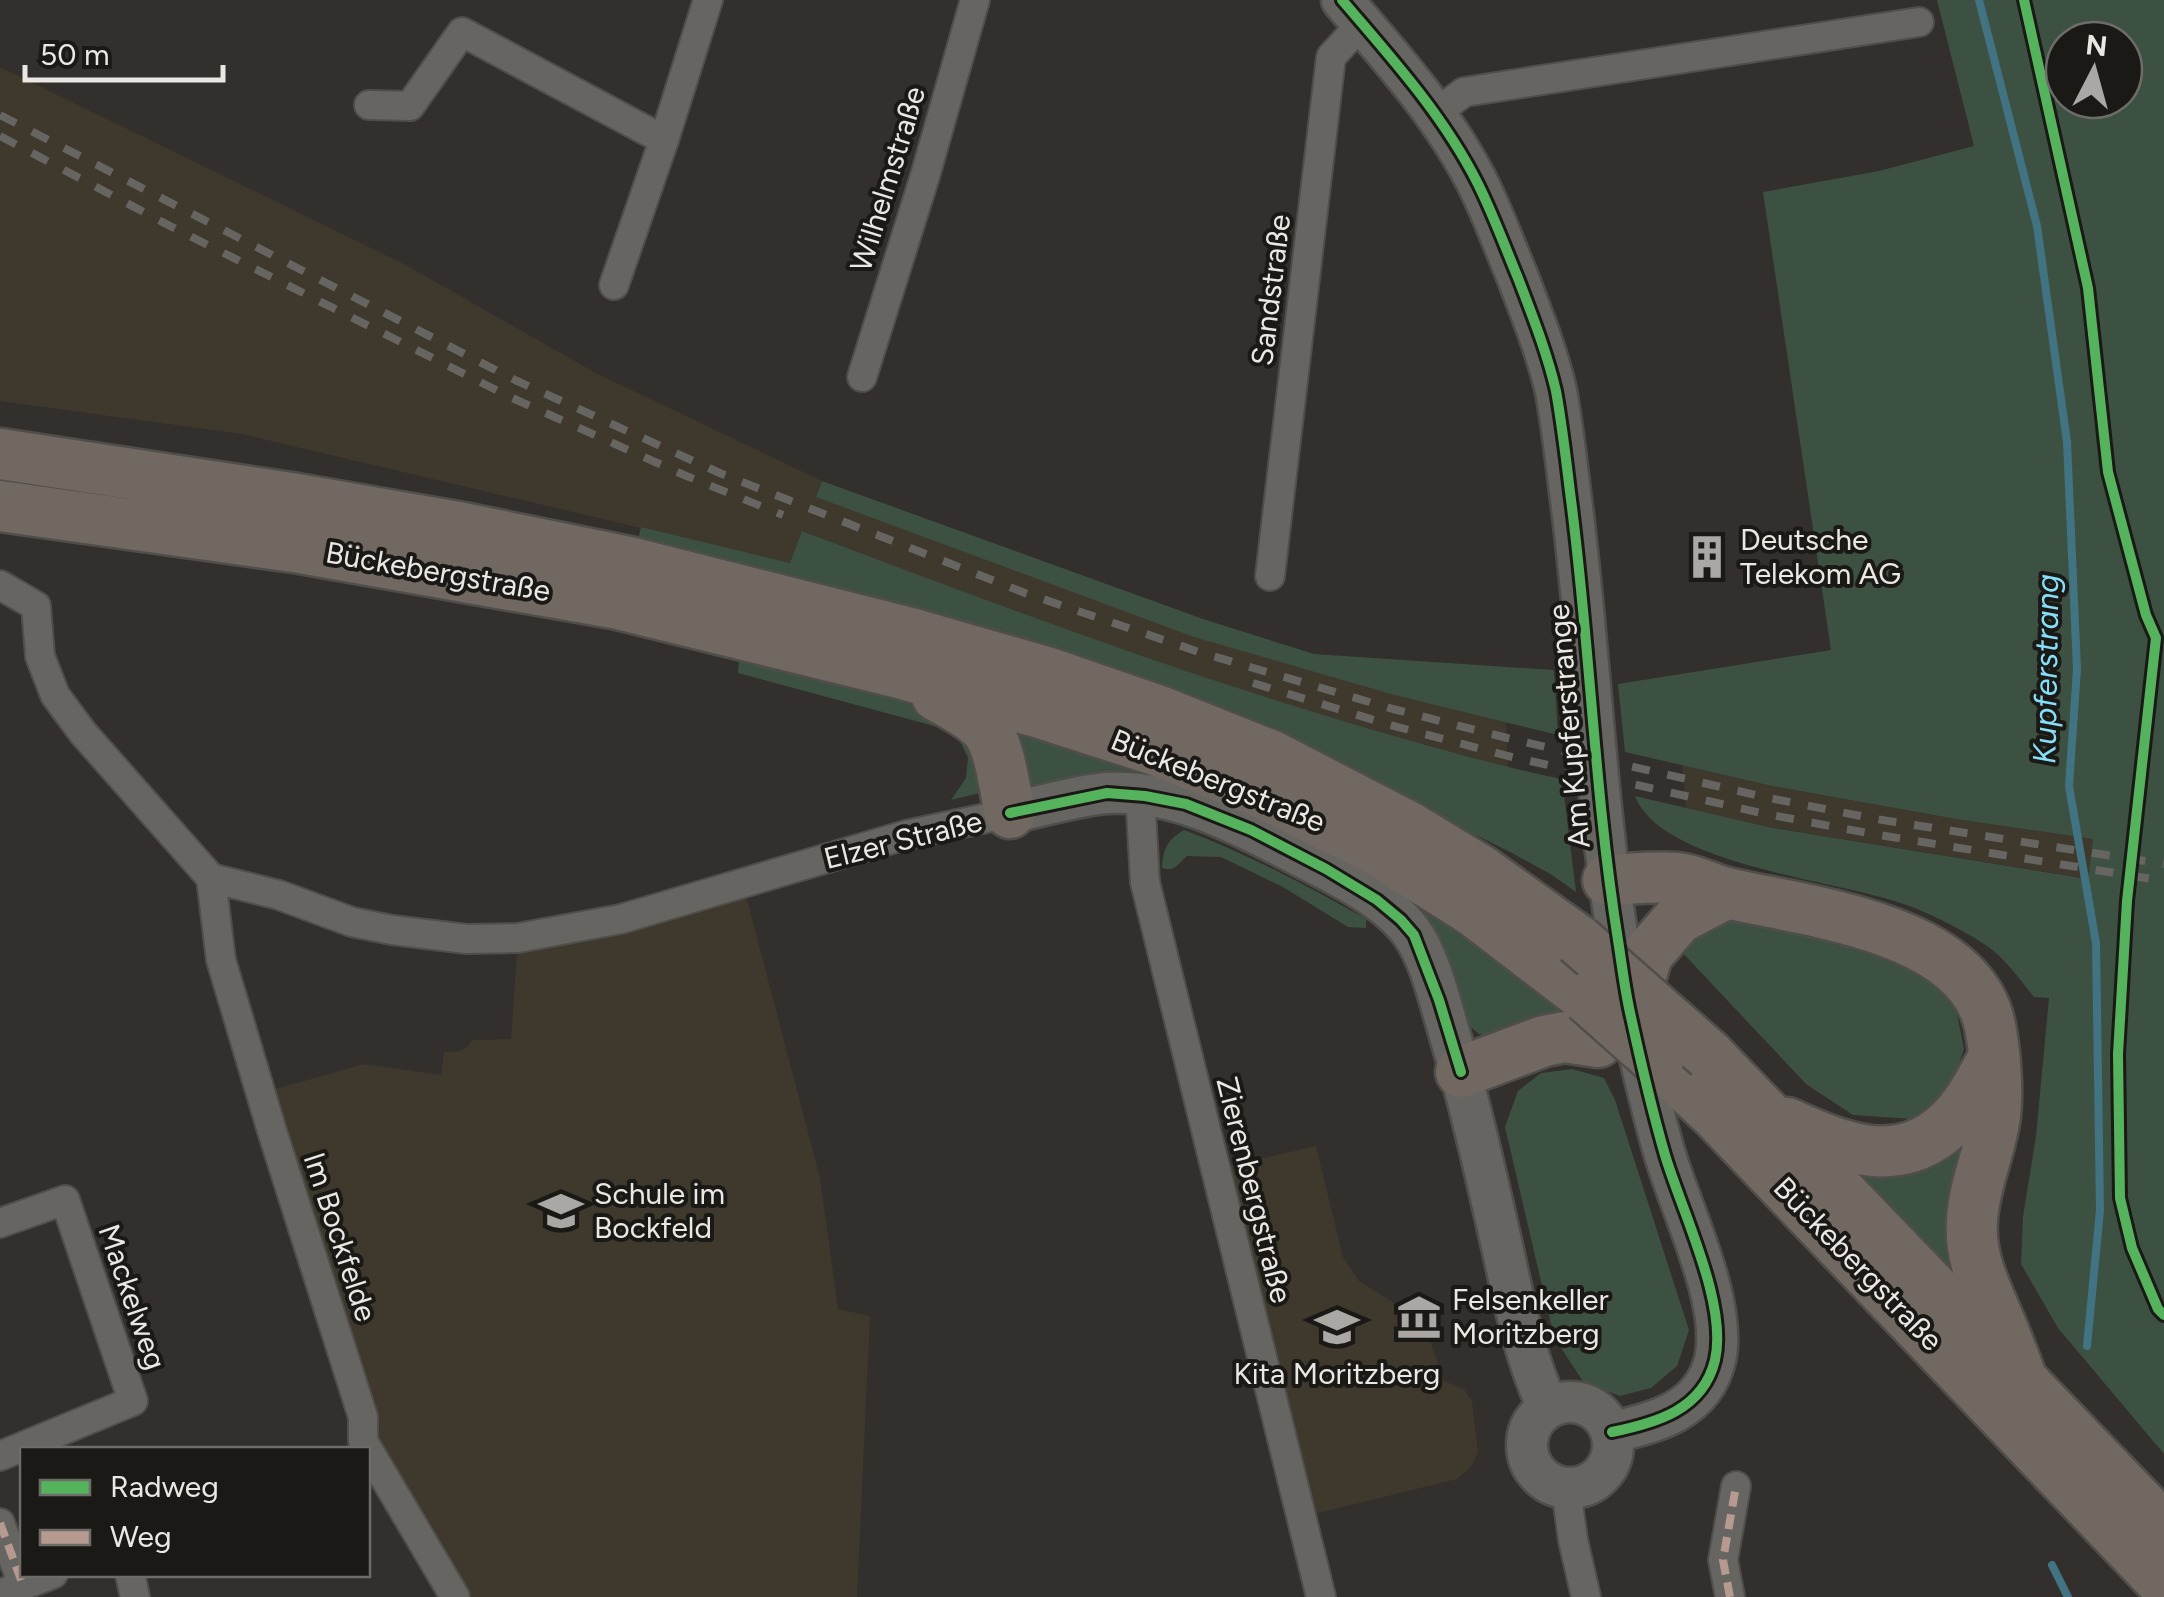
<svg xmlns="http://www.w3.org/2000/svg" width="2164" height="1597" font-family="Figtree,sans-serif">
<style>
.built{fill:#3e382d}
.green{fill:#3d5142;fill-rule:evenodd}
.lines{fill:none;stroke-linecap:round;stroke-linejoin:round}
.stream{stroke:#417382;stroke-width:8}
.street-casing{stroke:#504e4a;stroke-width:32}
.secondary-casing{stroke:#504e4a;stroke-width:45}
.highway-casing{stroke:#504e4a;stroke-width:55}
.street{stroke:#666562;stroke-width:28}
.secondary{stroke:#666562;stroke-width:40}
.highway{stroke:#716862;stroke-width:50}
.rail{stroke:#666562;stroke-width:8;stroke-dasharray:18 18;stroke-linecap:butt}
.highway-bridge-casing{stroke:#504e4a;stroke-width:55;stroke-linecap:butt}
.highway-bridge{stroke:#716862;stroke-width:50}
.quiet{stroke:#b69a8f;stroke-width:8;stroke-dasharray:15 8;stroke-linecap:butt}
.cycleway-casing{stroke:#1a1916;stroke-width:16}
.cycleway{stroke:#56b35d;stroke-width:10}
.labels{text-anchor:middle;stroke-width:8;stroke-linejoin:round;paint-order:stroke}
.street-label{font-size:30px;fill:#ebe8e4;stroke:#1a1916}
.poi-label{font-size:30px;fill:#ebe8e4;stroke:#1a1916;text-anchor:start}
.water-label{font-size:32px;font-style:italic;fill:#85dff9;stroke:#1a1916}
</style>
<rect width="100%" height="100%" fill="#322f2c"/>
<!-- built -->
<g class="built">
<path d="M 0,67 L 404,264 L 596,373 L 822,481 L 816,496 L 1398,696 L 1506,722 L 1508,768 L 1286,705 L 1036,620 L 803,531 L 790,563 L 241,434 L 0,401 Z"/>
<path d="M 1682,765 L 1772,786 L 1956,819 L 2093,839 L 2089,879 L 1768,827 L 1686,808 Z"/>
<path d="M 743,884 L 820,1178 L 838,1309 L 870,1316 L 857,1597 L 455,1597 L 363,1441 L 261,1093 L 364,1064 L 441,1075 L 444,1052 L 460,1051 L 466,1048 L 472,1040 L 511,1039 L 518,938 Z"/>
<path d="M 1316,1146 L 1343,1257 L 1359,1281 L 1410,1313 L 1430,1341 L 1444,1381 L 1464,1389 L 1472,1401 L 1478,1452 L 1472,1466 L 1457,1479 L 1302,1517 L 1216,1169 Z"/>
</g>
<!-- green -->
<g class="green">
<path d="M 1937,0 L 2164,0 L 2164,1454 L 2058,1328 L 2021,1264 L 2023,1217 L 2036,1136 L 2049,998 L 2034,997 C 2020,980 2005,958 1987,946 C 1965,931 1937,917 1912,907 C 1846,880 1662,867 1635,796 L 1768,827 L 2088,879 L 2093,839 L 1956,819 L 1772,786 L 1625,752 L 1618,684 L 1831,650 L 1763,192 L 1879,171 L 1974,146 ZM 2064,40 L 2124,40 L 2124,100 L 2064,100 Z"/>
<path d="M 822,481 L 1203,619 L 1314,654 L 1554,670 L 1558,735 L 1398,696 L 1194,637 L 816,497 Z"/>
<path d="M 641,527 L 790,563 L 802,531 C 990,602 1178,673 1370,729 C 1434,747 1497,766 1562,779 L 1576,892 L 1552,875 L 1512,853 L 1274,735 L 637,544 Z"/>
<path d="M 739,660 L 937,710 L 978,738 L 984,792 L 951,800 L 966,778 L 968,758 L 958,737 L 934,726 L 738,673 Z"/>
<path d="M 1003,724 L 1080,737 L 1377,864 L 1588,1016 L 1497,1040 L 1479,1034 L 1467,1024 L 1440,937 L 1416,909 L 1258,814 L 1043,788 L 1023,782 Z"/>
<path d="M 1184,830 C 1248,854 1306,885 1366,919 L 1366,928 L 1348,927 L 1283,887 L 1221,857 L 1187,856 C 1178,864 1175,872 1162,868 C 1163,849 1167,840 1184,830 Z"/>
<path d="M 1736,908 L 1905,963 L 1954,999 L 1964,1049 L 1946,1102 L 1913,1119 L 1853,1115 L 1806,1084 L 1680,950 Z"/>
<path d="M 1572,1069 L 1604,1078 L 1615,1100 L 1689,1330 L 1677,1366 L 1651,1388 L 1620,1396 L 1584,1383 L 1554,1337 L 1505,1127 L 1518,1091 L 1541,1073 Z"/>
<path d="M 1975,1110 L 1976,1299 L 1845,1162 Z"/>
</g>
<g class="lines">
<!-- stream -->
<g class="stream">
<path d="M 1979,0 L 2037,226 L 2067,442 L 2077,669 L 2069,786 L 2096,943 L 2100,1210 L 2087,1346"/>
<path d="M 2052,1565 L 2068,1597"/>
</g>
<!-- street casing -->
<g class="street-casing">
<g id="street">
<path d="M 369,105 L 410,106 L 462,32 L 664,140"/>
<path d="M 1435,114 L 1464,92 L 1919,22"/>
<path d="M 614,285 L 664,140 L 708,0"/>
<path d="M 862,377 L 925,176 L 975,0"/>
<path d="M 1270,576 L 1331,57 L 1362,23"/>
<path d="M 0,585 L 36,606 L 40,656 L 55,695 L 83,733 L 211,878 L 279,895 L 352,922 L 392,930 L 467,939 L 518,938 L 621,919 L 906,835 L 1010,813"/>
<path d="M 1145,796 L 1141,811 L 1145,882 L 1321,1597"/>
<path d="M 211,878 L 221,960 L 272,1131 L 363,1417 L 363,1441 L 455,1597"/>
<path d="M 0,1223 L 65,1200 L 133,1401 L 0,1456"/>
<path d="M 1566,1489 L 1573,1540 L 1586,1597"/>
<path d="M 0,1523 L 23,1585"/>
<path d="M 130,1574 L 135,1597"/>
<path d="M 0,1594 L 53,1574"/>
<path d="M 1730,1597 L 1723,1560 L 1736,1486"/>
</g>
</g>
<!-- secondary casing -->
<g class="secondary-casing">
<g id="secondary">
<path d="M 1342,0 C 1391,57 1444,116 1478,184 C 1493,214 1505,247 1518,278 C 1532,315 1547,352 1556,391 C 1562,424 1566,458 1570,492 C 1590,641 1594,791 1618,940 C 1622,965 1625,992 1631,1017 C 1641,1063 1652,1110 1665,1155 C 1682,1212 1728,1304 1715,1360 C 1703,1410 1656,1423 1612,1432"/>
<path d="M 1010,813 C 1039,807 1078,795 1107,793 C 1170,789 1233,821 1287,849 C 1327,870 1385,895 1412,933 C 1430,958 1440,1002 1449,1032 C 1470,1103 1486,1175 1502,1246 C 1514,1301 1524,1356 1548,1407"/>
<circle cx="1570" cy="1445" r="43"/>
</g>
</g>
<!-- highway casing -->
<g class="highway-casing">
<g id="highway">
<path d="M 0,454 L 297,499 L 463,528 L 629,562 L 914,634 L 1046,672 L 1162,712 L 1270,755 L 1411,828 L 1480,870 L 1578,940"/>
<path d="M 0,506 L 294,547 L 618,604 L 899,673 L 1040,713 L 1158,751 L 1267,795 L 1374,848 L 1472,910 L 1587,998"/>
<path d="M 937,696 C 953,705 972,714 985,728 C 1001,747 1004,788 1010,813"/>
<path d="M 1608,880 C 1630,879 1654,876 1676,878 C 1693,879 1710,889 1727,893 C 1807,912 1970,927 1990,1026 C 1995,1052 1998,1090 1995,1116 C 1990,1152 1974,1184 1972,1220 C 1969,1257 1985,1288 1999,1321 C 2007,1339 2014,1359 2021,1377"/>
<path d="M 1630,1014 L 1647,955 L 1679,918 L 1727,893"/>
<path d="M 1709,1055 L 2164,1528"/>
<path d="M 1658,1061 L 1715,1114 L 2164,1584"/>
<path d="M 1461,1072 L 1544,1041 L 1565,1037 L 1598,1042"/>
<path d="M 1787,1123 C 1842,1148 1899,1172 1950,1123 C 1969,1105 1981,1080 1994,1057"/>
</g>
</g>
<!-- street -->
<use href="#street" class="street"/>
<!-- secondary -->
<use href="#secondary" class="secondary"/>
<!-- highway -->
<use href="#highway" class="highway"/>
<!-- rail -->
<g class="rail">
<path d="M 0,115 L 515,380 L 722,474 L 1025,593 L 1199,652 L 1393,709 L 1507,738 L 1769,798 L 1876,819 L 2164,864"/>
<path d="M 0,136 L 170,226 L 510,397 L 684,475 L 783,515"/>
<path d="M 1253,683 L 1390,725 L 1508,756 L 1766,814 L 1873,834 L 2164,881"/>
</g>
<!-- highway-bridge casing -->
<g class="highway-bridge-casing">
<g id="highway-bridge">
<path d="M 1578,940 L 1709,1055"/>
<path d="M 1587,998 L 1658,1061"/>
</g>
</g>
<!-- highway-bridge -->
<use href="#highway-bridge" class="highway-bridge"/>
<!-- quiet -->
<g class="quiet">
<path d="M 0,1523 L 23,1585"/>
<path d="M 1730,1597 L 1723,1560 L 1736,1486"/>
</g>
<!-- cycleway casing -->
<g class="cycleway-casing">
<g id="cycleway">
<path d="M 1342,0 C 1391,57 1444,116 1478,184 C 1493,214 1505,247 1518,278 C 1532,315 1547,352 1556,391 C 1562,424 1566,458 1570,492 C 1590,641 1594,791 1618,940 C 1622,965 1625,992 1631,1017 C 1641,1063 1652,1110 1665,1155 C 1682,1212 1728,1304 1715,1360 C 1703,1410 1656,1423 1612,1432"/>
<path d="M 2024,0 L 2088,288 L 2108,472 L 2146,615 L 2156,638 L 2127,901 L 2118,1054 L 2120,1198 L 2132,1248 L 2158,1309 L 2164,1315"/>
<path d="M 1010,813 L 1107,793 L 1145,796 L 1186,804 L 1251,830 L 1326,869 L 1377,900 L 1401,920 L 1414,935 L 1439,1000 L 1461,1072"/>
</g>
</g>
<!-- cycleway -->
<use href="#cycleway" class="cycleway"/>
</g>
<!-- icons -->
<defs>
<g id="building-bare" transform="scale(3.45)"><path d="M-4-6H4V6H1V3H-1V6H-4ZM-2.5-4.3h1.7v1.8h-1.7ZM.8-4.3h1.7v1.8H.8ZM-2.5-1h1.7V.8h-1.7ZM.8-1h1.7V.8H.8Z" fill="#aaa7a4" stroke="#1a1916" stroke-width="2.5" paint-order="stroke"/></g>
<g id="school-bare" transform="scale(3.45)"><path d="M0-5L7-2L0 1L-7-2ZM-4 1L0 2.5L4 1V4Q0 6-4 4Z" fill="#aaa7a4" stroke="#1a1916" stroke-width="2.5" paint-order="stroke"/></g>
<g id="museum-bare" transform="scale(3.45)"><path d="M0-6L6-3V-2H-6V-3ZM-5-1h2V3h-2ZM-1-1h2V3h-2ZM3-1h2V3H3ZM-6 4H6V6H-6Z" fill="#aaa7a4" stroke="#1a1916" stroke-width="2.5" paint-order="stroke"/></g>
</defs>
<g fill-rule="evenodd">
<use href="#building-bare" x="1707" y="557"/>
<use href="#school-bare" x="561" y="1211"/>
<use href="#museum-bare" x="1419" y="1317"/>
<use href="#school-bare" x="1337" y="1327"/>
</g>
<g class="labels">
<!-- street labels -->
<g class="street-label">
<text transform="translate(888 179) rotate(-73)" y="10">Wilhelmstraße</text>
<text transform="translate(1271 290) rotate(-83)" y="10">Sandstraße</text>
<text transform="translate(438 572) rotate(10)" y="10">Bückebergstraße</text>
<text transform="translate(1569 726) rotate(-95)" y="10">Am Kupferstrange</text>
<text transform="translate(1218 781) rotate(22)" y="10">Bückebergstraße</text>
<text transform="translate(903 840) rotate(-14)" y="10">Elzer Straße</text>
<text transform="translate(1254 1190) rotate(76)" y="10">Zierenbergstraße</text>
<text transform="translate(340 1237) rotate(72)" y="10">Im Bockfelde</text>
<text transform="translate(1858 1264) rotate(46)" y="10">Bückebergstraße</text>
<text transform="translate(132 1297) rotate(71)" y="10">Mackelweg</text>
</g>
<!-- poi labels -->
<g class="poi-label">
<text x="1740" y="550">Deutsche<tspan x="1740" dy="34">Telekom AG</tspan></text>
<text x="594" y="1204">Schule im<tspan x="594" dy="34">Bockfeld</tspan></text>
<text x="1452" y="1310">Felsenkeller<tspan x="1452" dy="34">Moritzberg</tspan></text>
<text x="1337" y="1384" text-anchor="middle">Kita Moritzberg</text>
</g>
<!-- water labels -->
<g class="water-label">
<text transform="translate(2046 669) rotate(-89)" y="11">Kupferstrang</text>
</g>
</g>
<!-- legend -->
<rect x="20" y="1447" width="350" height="130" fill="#1a1916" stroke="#6e6c68" stroke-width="2.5"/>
<rect x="40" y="1480" width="50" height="15" fill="#56b35d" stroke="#6e6c68" stroke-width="2.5"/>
<text x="110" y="1497" font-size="30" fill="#ebe8e4">Radweg</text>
<rect x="40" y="1530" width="50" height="15" fill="#b69a8f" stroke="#6e6c68" stroke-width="2.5"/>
<text x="110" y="1547" font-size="30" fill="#ebe8e4">Weg</text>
<!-- north arrow -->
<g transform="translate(2094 70) rotate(6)"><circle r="48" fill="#1a1916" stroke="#6e6c68" stroke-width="2.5"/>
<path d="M0-8L18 38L0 25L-18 38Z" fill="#aaa7a4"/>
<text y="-15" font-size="28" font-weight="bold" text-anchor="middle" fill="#ebe8e4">N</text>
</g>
<!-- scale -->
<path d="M25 65v15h198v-15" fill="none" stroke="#ebe8e4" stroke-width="5"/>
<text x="40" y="65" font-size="30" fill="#ebe8e4" stroke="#1a1916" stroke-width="8" paint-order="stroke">50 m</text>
</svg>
